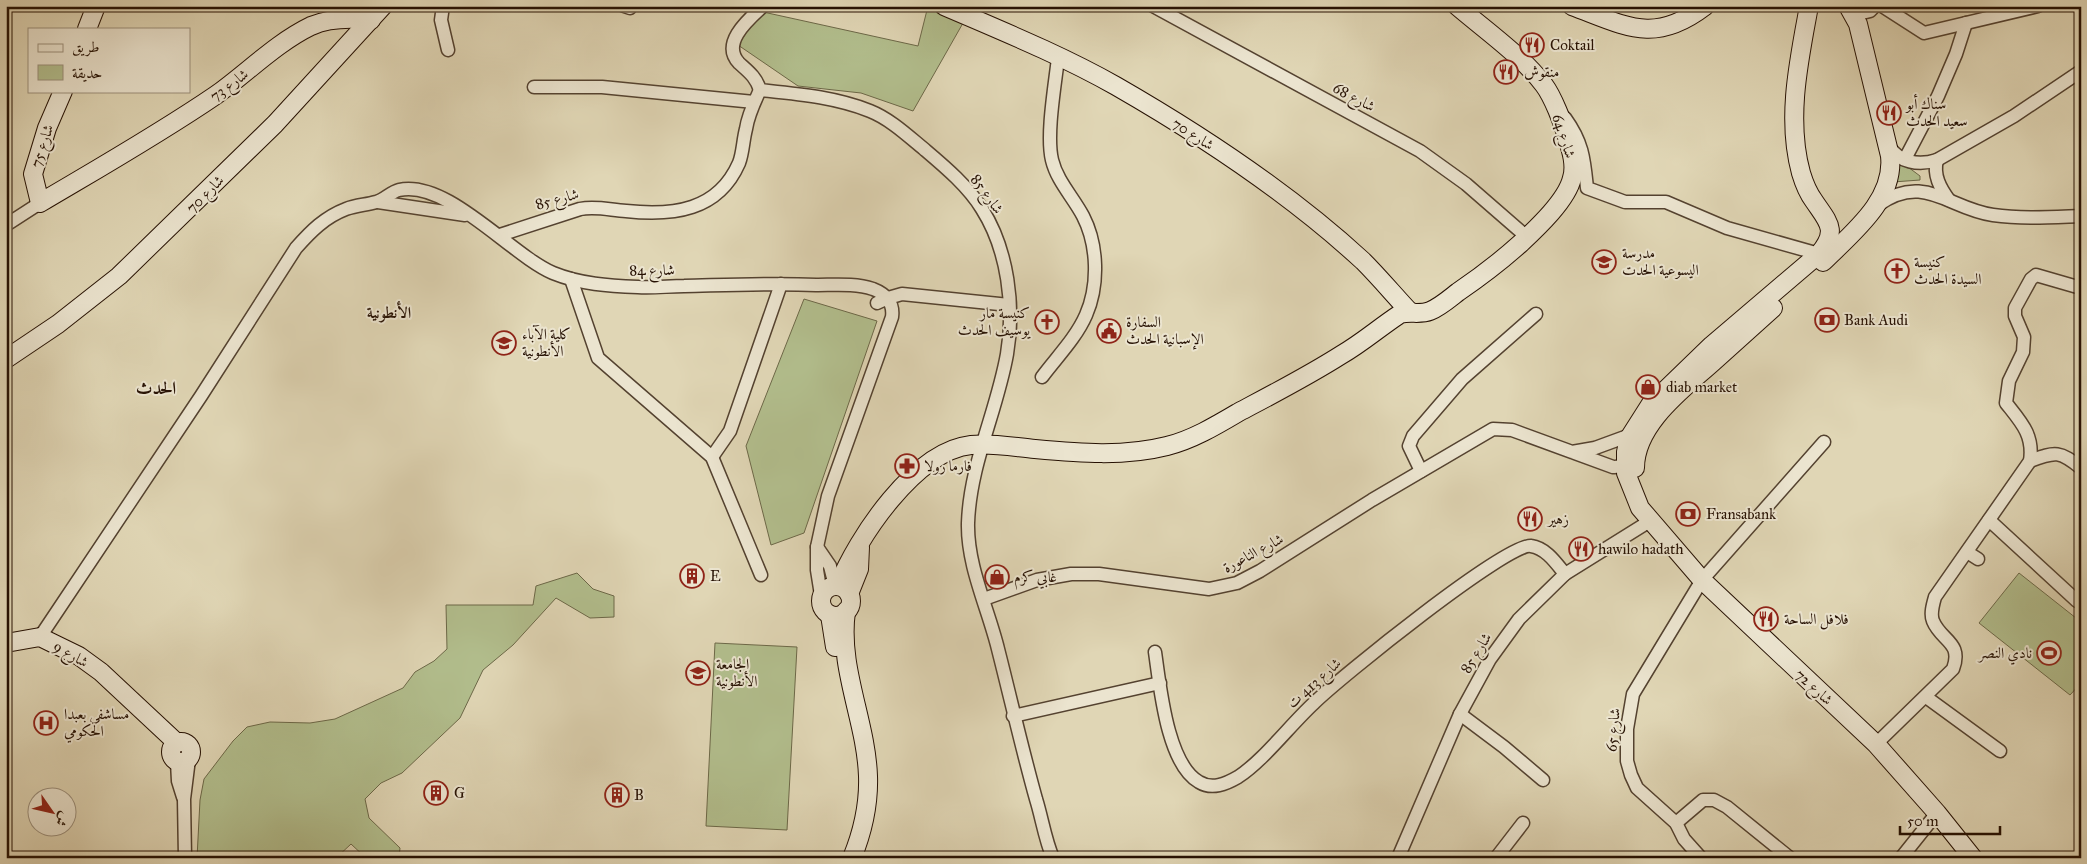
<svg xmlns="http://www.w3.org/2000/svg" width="2087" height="864" font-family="'IM FELL Great Primer',Amiri,serif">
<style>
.green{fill:#b2be8d;stroke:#6c6848}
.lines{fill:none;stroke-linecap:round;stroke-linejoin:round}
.street-casing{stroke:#544230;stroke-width:15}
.secondary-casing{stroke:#261103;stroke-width:20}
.street{stroke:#ebe4cf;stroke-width:12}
.secondary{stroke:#ebe4cf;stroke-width:18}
.labels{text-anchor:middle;stroke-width:4;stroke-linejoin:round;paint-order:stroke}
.poi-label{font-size:15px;fill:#261103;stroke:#ebe4cf;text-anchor:start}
.street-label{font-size:15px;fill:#261103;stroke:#ebe4cf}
.neighbourhood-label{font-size:16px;font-weight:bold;fill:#261103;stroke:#ebe4cf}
.quarter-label{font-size:18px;font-weight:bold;fill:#261103;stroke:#ebe4cf}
</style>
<rect width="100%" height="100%" fill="#e0d6b5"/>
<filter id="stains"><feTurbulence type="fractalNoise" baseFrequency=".004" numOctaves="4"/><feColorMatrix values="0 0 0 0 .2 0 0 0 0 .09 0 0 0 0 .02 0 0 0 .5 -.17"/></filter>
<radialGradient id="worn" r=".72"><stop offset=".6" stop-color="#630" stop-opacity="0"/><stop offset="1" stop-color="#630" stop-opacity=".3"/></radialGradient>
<!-- green -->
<g class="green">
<path d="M 928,6 L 944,6 L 967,16 L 913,111 L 861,93 L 798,86 L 738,45 L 754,10 L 918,46 Z"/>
<path d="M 1896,158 L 1920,176 L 1920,180 L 1893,182 Z"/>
<path d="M 804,299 L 877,321 L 804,533 L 771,545 L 746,446 Z"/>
<path d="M 577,573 L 593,589 L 614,596 L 614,617 L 590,618 L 556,598 L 513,645 L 483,670 L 460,718 L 402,773 L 381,783 L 365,799 L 369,818 L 400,848 L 399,858 L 366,858 L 351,844 L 336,858 L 197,858 L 200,800 L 204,779 L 233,741 L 247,727 L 270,722 L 310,723 L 335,719 L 403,688 L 415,672 L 434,661 L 447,649 L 446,605 L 533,605 L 536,586 Z"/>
<path d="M 2019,573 L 2081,622 L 2081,683 L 2070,695 L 1979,623 Z"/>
<path d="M 715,643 L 797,647 L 787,830 L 706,826 Z"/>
</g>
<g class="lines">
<!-- street casing -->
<g class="street-casing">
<g id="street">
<path d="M 443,6 L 441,20 L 448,50"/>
<path d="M 624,6 L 630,8"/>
<path d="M 763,6 C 749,19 720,43 739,63 C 749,72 756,77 760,90 C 798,94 835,97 870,111 C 890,119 907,135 924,149 C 944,166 968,186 982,209 C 1008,250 1015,307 1007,354 C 997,411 970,464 968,523 C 967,566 988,608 998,649 C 1011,700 1022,749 1036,799 C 1042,818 1045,840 1053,858"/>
<path d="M 1153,6 L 1420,151 L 1466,184 L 1527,237"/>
<path d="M 1882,6 L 1924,33 L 2038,6"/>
<path d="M 1854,15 L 1870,11 L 1875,6"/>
<path d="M 357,19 L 367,6"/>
<path d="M 534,87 L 602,87 L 754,102"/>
<path d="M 1565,118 C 1583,143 1584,159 1587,188 L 1625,202 L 1666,202 L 1727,228 L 1819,254 L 1824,257"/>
<path d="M 1888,145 C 1899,163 1919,166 1937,160 L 2014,116 L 2081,71"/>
<path d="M 1905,159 L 1938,96 L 1956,54 L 1966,23"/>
<path d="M 1937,160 C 1933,175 1940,188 1949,200"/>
<path d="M 378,202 L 465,215"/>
<path d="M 1878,205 C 1924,172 1949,209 1993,215 C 2022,219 2052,217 2081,216"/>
<path d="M 6,225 L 40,203"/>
<path d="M 500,235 L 580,209 C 596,206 610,210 626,211 C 673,216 718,211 739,163 C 743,153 743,140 746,129 C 748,115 754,103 760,90"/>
<path d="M 571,279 L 598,358 L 712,457 L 761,575"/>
<path d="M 877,303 L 888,298 L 902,294 L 1009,305"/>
<path d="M 1042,377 C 1056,358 1076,338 1086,315 C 1099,285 1098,245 1083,216 C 1073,197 1057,181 1052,160 C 1046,135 1055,85 1058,58"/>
<path d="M 712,457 L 730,431 L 781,284"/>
<path d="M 2030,461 C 2056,451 2060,451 2081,468"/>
<path d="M 1421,471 L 1409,446 L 1413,436 L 1462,379 L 1536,314"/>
<path d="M 1989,520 L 2077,601 L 2081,601"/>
<path d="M 817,547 L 830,566 L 835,586"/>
<path d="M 1967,552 L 1978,559"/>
<path d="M 984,599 L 1037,580 L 1071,574 L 1099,574 L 1209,589 L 1237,583 L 1260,571 L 1372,500 L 1493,429 L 1512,430 L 1613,467 C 1623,468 1630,462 1636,455 L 1632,441 L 1625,437 L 1595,448 L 1572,452"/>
<path d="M 40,637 L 201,396 L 296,248 C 311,231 325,217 346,209 C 356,205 366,205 376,202 C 384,200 391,192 399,190 C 447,179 511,255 553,273 C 580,284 609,286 638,287 C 653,288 669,286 684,286 C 728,285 772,283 816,285 C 835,285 855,283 873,289 C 886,294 894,303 892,317 L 828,496 L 817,547 L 817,570 L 821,595"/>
<path d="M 1155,652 C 1160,686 1167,764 1199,782 C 1212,790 1226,784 1238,777 C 1263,761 1291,724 1314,703 C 1338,679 1508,542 1531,546 C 1546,548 1556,563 1565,574"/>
<path d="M 1926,697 L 2000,751"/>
<path d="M 1460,714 L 1504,747 L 1543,780"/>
<path d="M 1013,716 L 1160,683"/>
<path d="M 1876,744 L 1953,669 C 1963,642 1941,641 1933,621 C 1930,614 1933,604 1935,597 L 2030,461 C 2034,435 2021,422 2006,403 L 2009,381 L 2023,352 L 2024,337 L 2015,316 L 2015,308 L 2031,279 L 2036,275 L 2081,288"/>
<path d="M 177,762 L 178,781 L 183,797"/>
<path d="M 1676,823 L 1703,800 L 1714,800 L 1727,807 L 1790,858"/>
<path d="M 185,858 L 184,799 L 189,759"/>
<path d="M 1398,858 L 1460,714 L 1490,659 L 1519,619 L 1565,574 L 1650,521"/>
<path d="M 1496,858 L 1523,823"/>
<path d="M 1701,858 L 1684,839 L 1676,823 L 1637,788 L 1631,775 L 1627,761 L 1627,729 L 1633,694 L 1702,580 L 1824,442"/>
<path d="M 1901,858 L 1937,813"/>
</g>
</g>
<!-- secondary casing -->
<g class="secondary-casing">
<g id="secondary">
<path d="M 944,6 C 1002,31 1061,55 1116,86 C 1203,136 1289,193 1363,261 C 1379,277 1394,295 1409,311"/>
<path d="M 1572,6 C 1626,26 1654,45 1705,6"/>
<path d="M 1809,6 C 1799,60 1786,119 1801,173 C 1804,183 1808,193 1814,201 C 1828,222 1839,230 1819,254 L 1712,345 L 1650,405 L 1629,438 L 1626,452 L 1626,473 L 1640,508 L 1702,580 L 1876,744 L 1937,813 L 1973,858"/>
<path d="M 87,29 L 96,6"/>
<path d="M 63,91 L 47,128 L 33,174 L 40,203 C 99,168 159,134 216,95 C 247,73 276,43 311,26 C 329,18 352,18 371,20"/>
<path d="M 1823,262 C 1852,233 1895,200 1890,156 L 1858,24 L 1848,6"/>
<path d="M 6,359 L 58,324 L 119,276 L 275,124 L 383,6"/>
<path d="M 1635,468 C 1635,424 1683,389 1713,362 C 1733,344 1753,326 1773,308"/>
<path d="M 838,586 C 857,538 915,451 971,445 C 992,443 1014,447 1035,449 C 1079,453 1124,457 1167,446 C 1192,440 1217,425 1239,412 C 1273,394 1308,376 1341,355 C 1362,343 1380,327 1400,314 C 1410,311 1420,315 1430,311 C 1440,307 1449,299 1458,292 C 1480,277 1501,261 1521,243 C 1537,228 1567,200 1572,178 C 1576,165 1571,150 1567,137 C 1563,123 1553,97 1544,85 C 1522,56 1485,30 1457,6"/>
<circle cx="836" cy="601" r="15"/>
<path d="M 849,594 L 859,569 L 860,547"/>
<path d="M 846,611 C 838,668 866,720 868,776 C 869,805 863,831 852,858"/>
<path d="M 830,615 L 835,647"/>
<path d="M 6,643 L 40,637 L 79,656 L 101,672 L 177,743"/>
<circle cx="181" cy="752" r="10"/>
</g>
</g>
<!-- street -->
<use href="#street" class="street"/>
<!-- secondary -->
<use href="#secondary" class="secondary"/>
</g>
<!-- icons -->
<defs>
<g id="restaurant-ring" transform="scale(1.25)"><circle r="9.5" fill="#ebe4cf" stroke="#8f2418" stroke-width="1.5"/><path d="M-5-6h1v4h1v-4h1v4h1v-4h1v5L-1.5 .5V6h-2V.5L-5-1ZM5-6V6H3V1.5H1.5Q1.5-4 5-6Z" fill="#8f2418"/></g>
<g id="school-ring" transform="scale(1.25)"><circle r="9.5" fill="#ebe4cf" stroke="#8f2418" stroke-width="1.5"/><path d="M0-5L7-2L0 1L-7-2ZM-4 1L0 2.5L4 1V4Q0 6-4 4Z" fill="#8f2418"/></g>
<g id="church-ring" transform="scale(1.25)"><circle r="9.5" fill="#ebe4cf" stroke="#8f2418" stroke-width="1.5"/><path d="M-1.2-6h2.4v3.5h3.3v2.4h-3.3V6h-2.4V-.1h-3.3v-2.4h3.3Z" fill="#8f2418"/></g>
<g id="bank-ring" transform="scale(1.25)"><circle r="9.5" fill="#ebe4cf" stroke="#8f2418" stroke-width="1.5"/><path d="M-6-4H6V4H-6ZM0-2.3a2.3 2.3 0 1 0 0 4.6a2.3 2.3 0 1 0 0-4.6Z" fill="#8f2418"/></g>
<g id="civic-ring" transform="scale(1.25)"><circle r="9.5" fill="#ebe4cf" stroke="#8f2418" stroke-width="1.5"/><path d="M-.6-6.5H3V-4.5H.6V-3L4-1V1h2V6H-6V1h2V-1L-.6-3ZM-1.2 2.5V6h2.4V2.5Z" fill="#8f2418"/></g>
<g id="shop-ring" transform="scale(1.25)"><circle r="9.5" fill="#ebe4cf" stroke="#8f2418" stroke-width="1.5"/><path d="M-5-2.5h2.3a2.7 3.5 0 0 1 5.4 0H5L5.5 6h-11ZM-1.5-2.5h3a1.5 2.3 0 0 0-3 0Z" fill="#8f2418"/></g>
<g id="pharmacy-ring" transform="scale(1.25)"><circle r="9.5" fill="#ebe4cf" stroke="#8f2418" stroke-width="1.5"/><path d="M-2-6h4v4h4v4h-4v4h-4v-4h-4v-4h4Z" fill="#8f2418"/></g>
<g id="building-ring" transform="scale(1.25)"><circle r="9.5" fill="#ebe4cf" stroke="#8f2418" stroke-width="1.5"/><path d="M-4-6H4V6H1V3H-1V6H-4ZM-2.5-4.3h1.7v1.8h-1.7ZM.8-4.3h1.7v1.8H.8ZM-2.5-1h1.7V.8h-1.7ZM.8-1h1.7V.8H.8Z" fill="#8f2418"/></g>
<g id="stadium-ring" transform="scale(1.25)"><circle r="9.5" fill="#ebe4cf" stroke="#8f2418" stroke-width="1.5"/><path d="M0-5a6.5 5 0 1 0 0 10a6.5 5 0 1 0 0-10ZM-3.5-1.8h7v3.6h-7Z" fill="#8f2418"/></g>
<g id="university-ring" transform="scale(1.25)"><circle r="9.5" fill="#ebe4cf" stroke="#8f2418" stroke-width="1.5"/><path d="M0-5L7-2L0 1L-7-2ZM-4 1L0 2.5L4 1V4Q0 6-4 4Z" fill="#8f2418"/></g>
<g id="hospital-ring" transform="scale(1.25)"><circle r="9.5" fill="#ebe4cf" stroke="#8f2418" stroke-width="1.5"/><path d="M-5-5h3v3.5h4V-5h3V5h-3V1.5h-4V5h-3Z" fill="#8f2418"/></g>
</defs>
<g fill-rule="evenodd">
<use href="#restaurant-ring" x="1532" y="45"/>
<use href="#restaurant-ring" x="1506" y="72"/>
<use href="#restaurant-ring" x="1889" y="113"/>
<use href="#school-ring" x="1604" y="262"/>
<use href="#church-ring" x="1897" y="271"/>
<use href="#bank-ring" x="1827" y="320"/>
<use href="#church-ring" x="1047" y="322"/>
<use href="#civic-ring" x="1109" y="331"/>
<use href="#school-ring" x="504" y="343"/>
<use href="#shop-ring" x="1648" y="387"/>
<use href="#pharmacy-ring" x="907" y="466"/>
<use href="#bank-ring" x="1688" y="514"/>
<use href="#restaurant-ring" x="1530" y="519"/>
<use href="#restaurant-ring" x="1581" y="549"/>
<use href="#building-ring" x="692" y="576"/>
<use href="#shop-ring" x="997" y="577"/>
<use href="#restaurant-ring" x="1766" y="619"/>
<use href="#stadium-ring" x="2049" y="653"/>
<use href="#university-ring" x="698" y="673"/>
<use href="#hospital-ring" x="46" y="723"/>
<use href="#building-ring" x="436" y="793"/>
<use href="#building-ring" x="617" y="795"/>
</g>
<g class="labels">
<!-- poi labels -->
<g class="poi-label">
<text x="1550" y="50">Coktail</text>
<text x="1524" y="77">منقوش</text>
<text x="1906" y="109">سناك أبو<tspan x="1906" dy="17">سعيد الحدث</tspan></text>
<text x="1622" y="258">مدرسة<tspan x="1622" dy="17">اليسوعية الحدت</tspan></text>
<text x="1914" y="267">كنيسة<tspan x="1914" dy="17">السيدة الحدث</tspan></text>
<text x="1030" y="318" text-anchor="end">كنيسة مار<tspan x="1030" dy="17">يوسيف الحدث</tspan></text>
<text x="1844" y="325">Bank Audi</text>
<text x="1126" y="327">السفارة<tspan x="1126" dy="17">الإسبانية الحدث</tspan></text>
<text x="522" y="339">كلية الآباء<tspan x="522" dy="17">الأنطونية</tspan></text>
<text x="1666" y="392">diab market</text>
<text x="924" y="471">فارما رولا</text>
<text x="1706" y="519">Fransabank</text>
<text x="1548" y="524">زهير</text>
<text x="1598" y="554">hawilo hadath</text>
<text x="710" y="581">E</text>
<text x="1014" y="582">غابي كرم</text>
<text x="1784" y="624">فلافل الساحة</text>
<text x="2032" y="658" text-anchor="end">نادي النصر</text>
<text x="716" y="669">الجامعة<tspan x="716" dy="17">الأنطونية</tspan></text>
<text x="64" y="719">مساشفى بعبدا<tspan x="64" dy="17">الحكومي</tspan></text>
<text x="454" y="798">G</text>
<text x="634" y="800">B</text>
</g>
<!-- street labels -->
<g class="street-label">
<text transform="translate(229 85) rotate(-36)" y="5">شارع 73</text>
<text transform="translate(1354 97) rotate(28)" y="5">شارع 68</text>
<text transform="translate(1193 134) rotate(33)" y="5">شارع 70</text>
<text transform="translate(1564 136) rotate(72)" y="5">شارع 64</text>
<text transform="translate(42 146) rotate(-72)" y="5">شارع 75</text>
<text transform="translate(205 194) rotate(-45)" y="5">شارع 70</text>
<text transform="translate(987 194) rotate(54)" y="5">شارع 85</text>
<text transform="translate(557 199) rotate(-15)" y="5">شارع 85</text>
<text x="652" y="275">شارع 84</text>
<text transform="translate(1253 553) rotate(-28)" y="5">شارع الناعورة</text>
<text transform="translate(1476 653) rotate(-58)" y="5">شارع 85</text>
<text transform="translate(71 654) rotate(30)" y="5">شارع 9</text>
<text transform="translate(1314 683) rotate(-42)" y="5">شارع 413 ت</text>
<text transform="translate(1814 687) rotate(43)" y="5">شارع 72</text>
<text transform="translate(1613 730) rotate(-85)" y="5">شارع 65</text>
</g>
<!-- neighbourhood labels -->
<g class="neighbourhood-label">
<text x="389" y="318">الأنطونية</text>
</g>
<!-- quarter labels -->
<g class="quarter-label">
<text x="156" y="394">الحدث</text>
</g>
</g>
<!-- margin -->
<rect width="2087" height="864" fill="none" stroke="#e0d6b5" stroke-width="25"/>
<rect x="8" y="8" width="2072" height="849" fill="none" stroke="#261103" stroke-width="2.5"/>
<rect x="12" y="12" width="2062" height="839" fill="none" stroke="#261103"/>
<!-- legend -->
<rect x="28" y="28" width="162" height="65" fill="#ebe4cf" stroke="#9c907d"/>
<rect x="38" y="44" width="25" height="8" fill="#ebe4cf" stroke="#9c907d"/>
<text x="72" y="52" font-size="15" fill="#261103">طريق</text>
<rect x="38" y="65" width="25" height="15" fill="#b2be8d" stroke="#9c907d"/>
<text x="72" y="78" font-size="15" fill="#261103">حديقة</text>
<!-- north arrow -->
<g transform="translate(52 812) rotate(124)"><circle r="24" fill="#ebe4cf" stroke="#9c907d"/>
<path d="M0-4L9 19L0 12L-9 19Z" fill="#8f2418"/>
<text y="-8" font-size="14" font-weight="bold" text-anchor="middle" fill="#261103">ش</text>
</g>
<!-- scale -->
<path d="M1900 826v8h100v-8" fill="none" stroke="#261103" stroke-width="2.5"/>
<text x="1907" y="826" font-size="15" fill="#261103" stroke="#ebe4cf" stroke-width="4" paint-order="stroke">50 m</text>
<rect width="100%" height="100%" filter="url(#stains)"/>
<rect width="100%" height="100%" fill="url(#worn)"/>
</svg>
